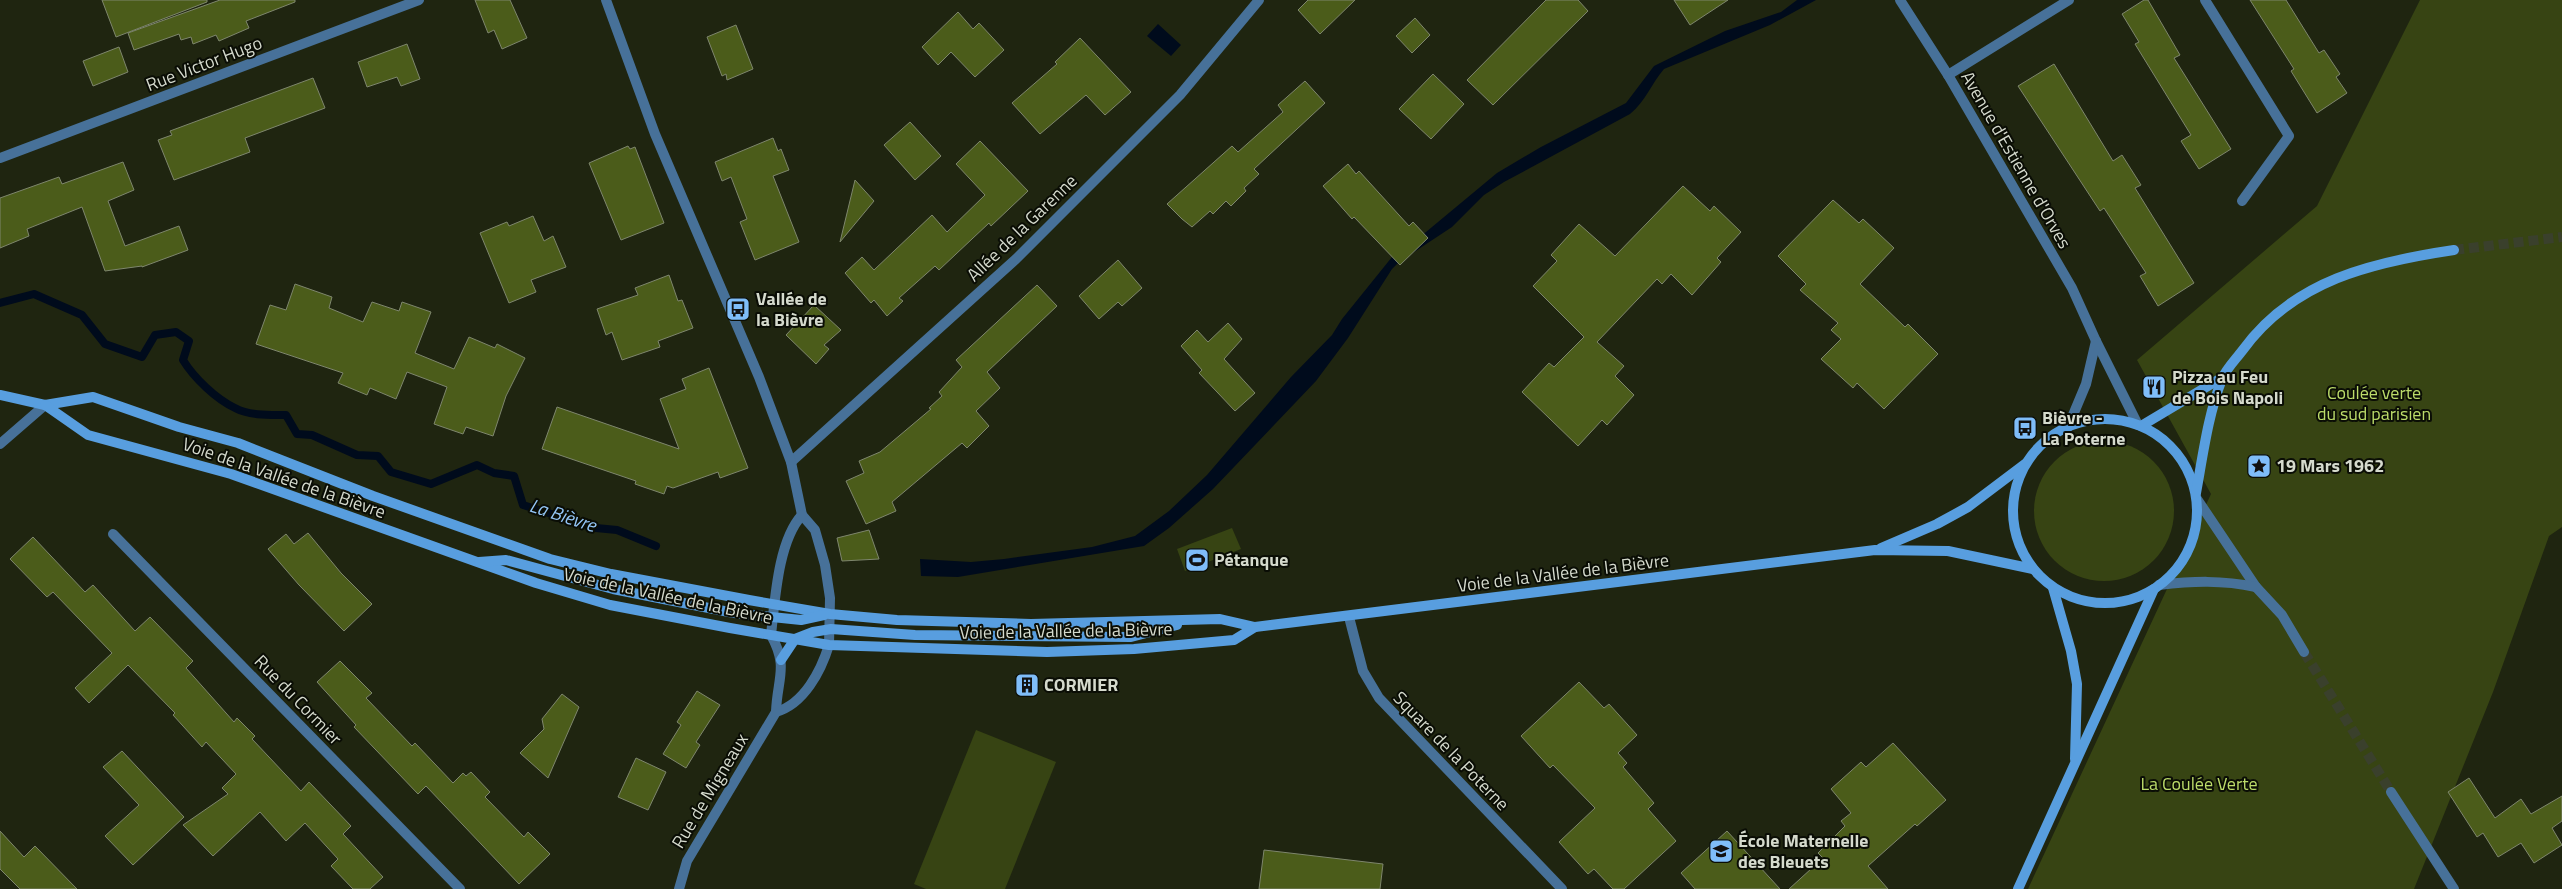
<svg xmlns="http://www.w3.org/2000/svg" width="2562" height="889" font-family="'Titillium Web',sans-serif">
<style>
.green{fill:#374413}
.water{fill:#000b1c}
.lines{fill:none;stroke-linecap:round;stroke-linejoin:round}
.stream{stroke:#000b1c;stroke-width:8}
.building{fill:#4b5c1a;stroke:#7e866d}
.minor-tunnel{stroke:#3a402c;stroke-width:10;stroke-dasharray:10 5;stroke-linecap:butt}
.secondary-tunnel{stroke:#3a402c;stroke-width:10;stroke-dasharray:10 5;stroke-linecap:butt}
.minor{stroke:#477199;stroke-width:10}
.tertiary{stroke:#477199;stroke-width:10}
.secondary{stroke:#589edf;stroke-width:10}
.labels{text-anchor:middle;stroke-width:4;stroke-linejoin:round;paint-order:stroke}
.street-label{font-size:18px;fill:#d5dacd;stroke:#0a0d05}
.poi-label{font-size:18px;font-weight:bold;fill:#d5dacd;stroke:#0a0d05;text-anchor:start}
.park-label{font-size:18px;fill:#bcdc6a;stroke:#0a0d05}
.water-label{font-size:19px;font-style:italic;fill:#94c6f7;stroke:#0a0d05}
</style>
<rect width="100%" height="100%" fill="#1f2510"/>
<!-- green -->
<g class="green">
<path d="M 2420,0 L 2562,0 L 2562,527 L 2549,536 L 2493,692 L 2414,889 L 2028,889 L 2211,494 L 2137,360 L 2317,206 Z"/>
<circle cx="2104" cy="511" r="70"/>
<path d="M 1232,528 L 1241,549 L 1185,571 L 1177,549 Z"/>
<path d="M 976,730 L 1056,762 L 1005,889 L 926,889 L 914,884 Z"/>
</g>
<!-- water -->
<g class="water">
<path d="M 1797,0 L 1816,0 L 1770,25 L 1664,69 C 1651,84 1646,101 1630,114 L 1504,182 L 1484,195 L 1452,227 L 1399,262 L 1392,269 L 1348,338 L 1316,381 L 1213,489 L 1169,528 L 1144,546 L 958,577 L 921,576 L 920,559 L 971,562 L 1004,559 L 1092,547 L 1135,536 L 1169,511 L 1207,475 L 1291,377 L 1332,335 L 1342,319 L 1392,257 L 1426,232 L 1497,173 L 1541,147 L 1626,103 L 1654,66 L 1725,31 L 1781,12 Z"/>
<path d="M 1158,24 L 1181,45 L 1171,56 L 1147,36 Z"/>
</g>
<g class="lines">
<!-- stream -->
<path class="stream" d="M 0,303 L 34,294 L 82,315 L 105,344 L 142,357 L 155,335 L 176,332 L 189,341 L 183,360 C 194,378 216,399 235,408 C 250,416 270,415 286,415 L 297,434 L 312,435 L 357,455 L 378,456 L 391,472 L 431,484 L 477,465 L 494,473 L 514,476 L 523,505 L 596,528 L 617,530 L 656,546"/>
</g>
<!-- building -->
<g class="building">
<path d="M 102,0 L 207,0 L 207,2 L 116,37 Z"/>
<path d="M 220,0 L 295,0 L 295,2 L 246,21 L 249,28 L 219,41 L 216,35 L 193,44 L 191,37 L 181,40 L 179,34 L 134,50 L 128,33 Z"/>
<path d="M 475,0 L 510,0 L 527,38 L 502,49 L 494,30 L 488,33 Z"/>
<path d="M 1308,0 L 1355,0 L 1320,34 L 1298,10 Z"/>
<path d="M 1546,0 L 1578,0 L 1588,11 L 1493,105 L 1467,80 Z"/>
<path d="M 1674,0 L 1728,0 L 1690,25 Z"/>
<path d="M 2144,0 L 2148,0 L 2180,55 L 2174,58 L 2231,149 L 2199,169 L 2181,141 L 2191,135 L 2135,44 L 2139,42 L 2122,14 Z"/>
<path d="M 2250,0 L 2286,0 L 2319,53 L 2324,50 L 2340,74 L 2336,77 L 2347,93 L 2317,113 L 2291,71 L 2294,69 Z"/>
<path d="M 958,12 L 973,29 L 979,23 L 1004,50 L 975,77 L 951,52 L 938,65 L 922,47 Z"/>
<path d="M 1415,18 L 1430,35 L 1412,53 L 1396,36 Z"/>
<path d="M 736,25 L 753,69 L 727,80 L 726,74 L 722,76 L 707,37 Z"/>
<path d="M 1080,38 L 1131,92 L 1105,115 L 1086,95 L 1040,134 L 1012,103 L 1057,64 L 1055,62 Z"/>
<path d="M 407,44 L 420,79 L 401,86 L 397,77 L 367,87 L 358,62 Z"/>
<path d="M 119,47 L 128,72 L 93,86 L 83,61 Z"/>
<path d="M 2054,64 L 2113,161 L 2122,155 L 2141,185 L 2135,188 L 2194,283 L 2158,306 L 2140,276 L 2146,273 L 2104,208 L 2100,211 L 2018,86 Z"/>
<path d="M 1433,74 L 1464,104 L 1431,139 L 1399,109 Z"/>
<path d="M 313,78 L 325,108 L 245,138 L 250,152 L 174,180 L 158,140 L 172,135 L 170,131 Z"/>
<path d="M 1305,81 L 1325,103 L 1254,169 L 1259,174 L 1244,188 L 1246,191 L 1231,206 L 1226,201 L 1213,214 L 1210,211 L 1192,227 L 1182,219 L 1167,204 L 1232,146 L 1238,152 L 1283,112 L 1278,105 Z"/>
<path d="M 910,122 L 941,156 L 915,180 L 884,145 Z"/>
<path d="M 773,138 L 778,151 L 781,149 L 789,170 L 773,176 L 799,242 L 755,260 L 740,222 L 747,219 L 731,177 L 722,181 L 715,162 Z"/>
<path d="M 980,141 L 1028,191 L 991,226 L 989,223 L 939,270 L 935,266 L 899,298 L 903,301 L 887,316 L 874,300 L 871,303 L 845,273 L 862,257 L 874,270 L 932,215 L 947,232 L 985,195 L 956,164 Z"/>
<path d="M 628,146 L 630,149 L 635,147 L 664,223 L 621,240 L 589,163 Z"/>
<path d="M 123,162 L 134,190 L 108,201 L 125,246 L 179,226 L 188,250 L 142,267 L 142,266 L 105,271 L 82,207 L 27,229 L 29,236 L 0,248 L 0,198 L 59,177 L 62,184 Z"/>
<path d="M 1348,164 L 1356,174 L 1359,171 L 1409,226 L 1413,222 L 1428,238 L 1400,265 L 1354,217 L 1352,219 L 1323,186 Z"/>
<path d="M 855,180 L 874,201 L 840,242 Z"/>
<path d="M 1683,186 L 1710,211 L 1714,206 L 1741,232 L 1717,258 L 1721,262 L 1692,295 L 1671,274 L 1662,284 L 1657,279 L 1597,342 L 1624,366 L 1615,376 L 1634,395 L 1607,425 L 1602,420 L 1578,446 L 1522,392 L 1549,363 L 1554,367 L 1584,337 L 1533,286 L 1557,261 L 1551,255 L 1579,224 L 1615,256 Z"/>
<path d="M 1833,200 L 1859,223 L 1863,219 L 1894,248 L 1860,284 L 1905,327 L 1908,324 L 1938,354 L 1884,409 L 1857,383 L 1853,388 L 1821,359 L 1841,339 L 1831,330 L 1838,323 L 1800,290 L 1806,284 L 1778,256 Z"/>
<path d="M 533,216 L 544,241 L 553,236 L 566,267 L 531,280 L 536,292 L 509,303 L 480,233 L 507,222 L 509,226 Z"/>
<path d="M 1118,260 L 1142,288 L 1122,306 L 1118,302 L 1099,319 L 1079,296 Z"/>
<path d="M 669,275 L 678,301 L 682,300 L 693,328 L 658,341 L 660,347 L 622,360 L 612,332 L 606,335 L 597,309 L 638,295 L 635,288 Z"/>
<path d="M 295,284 L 332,297 L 329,308 L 363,322 L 372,302 L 399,311 L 402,302 L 431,312 L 415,353 L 454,369 L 469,337 L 495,348 L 497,344 L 525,358 L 506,396 L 493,436 L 466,427 L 463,434 L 434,424 L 447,387 L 407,372 L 396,399 L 370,388 L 367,395 L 338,383 L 343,373 L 256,344 L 270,305 L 286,310 Z"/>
<path d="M 1037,285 L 1057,306 L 987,372 L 1000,388 L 976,411 L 989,426 L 967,448 L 962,443 L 892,502 L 896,511 L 866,524 L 846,481 L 864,473 L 859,461 L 880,452 L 931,409 L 929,408 L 942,396 L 939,392 L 962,367 L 956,360 Z"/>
<path d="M 814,305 L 841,330 L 824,345 L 829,349 L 816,364 L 786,335 Z"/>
<path d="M 1228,323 L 1242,339 L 1224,359 L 1255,393 L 1235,411 L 1199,373 L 1202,370 L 1181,346 L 1197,330 L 1208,342 Z"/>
<path d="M 709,368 L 748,468 L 720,478 L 718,472 L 673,488 L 667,486 L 664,494 L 635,484 L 636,481 L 542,449 L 557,407 L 679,449 L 660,399 L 686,389 L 682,379 Z"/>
<path d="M 869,530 L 879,559 L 842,561 L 837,538 Z"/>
<path d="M 308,533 L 341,573 L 372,604 L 344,631 L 299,585 L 268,549 L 286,534 L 294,544 Z"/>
<path d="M 33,537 L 85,592 L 93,585 L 135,631 L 150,617 L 193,661 L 186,668 L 234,722 L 237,718 L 255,736 L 252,739 L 301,791 L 309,782 L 351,826 L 343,834 L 383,877 L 370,889 L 353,889 L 331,866 L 338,859 L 305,823 L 286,841 L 260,812 L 213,856 L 183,825 L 228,794 L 222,788 L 236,774 L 206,742 L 202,747 L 173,715 L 175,713 L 128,665 L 89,703 L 75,688 L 112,653 L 53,592 L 47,597 L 10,559 Z"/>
<path d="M 340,661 L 372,693 L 366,698 L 412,746 L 415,743 L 453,783 L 463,773 L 466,776 L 471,772 L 490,792 L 485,797 L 524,837 L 528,832 L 550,854 L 519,884 L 426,786 L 418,794 L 354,727 L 356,725 L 317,682 Z"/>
<path d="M 1579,682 L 1604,708 L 1609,704 L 1637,735 L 1618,753 L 1627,763 L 1623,767 L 1654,803 L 1648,809 L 1676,841 L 1624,889 L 1613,889 L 1594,869 L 1588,874 L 1559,842 L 1595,808 L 1553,765 L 1550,768 L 1521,736 Z"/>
<path d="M 697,691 L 720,705 L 696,742 L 700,745 L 686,768 L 663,754 L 681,725 L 677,722 Z"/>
<path d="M 562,694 L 579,707 L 548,778 L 520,753 L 544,729 L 542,719 Z"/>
<path d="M 1893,743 L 1946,800 L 1917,826 L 1915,824 L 1868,866 L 1888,889 L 1789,889 L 1823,858 L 1818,853 L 1845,826 L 1841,821 L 1851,813 L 1831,789 L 1861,762 L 1866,767 Z"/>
<path d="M 122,751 L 184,817 L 133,865 L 105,836 L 139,805 L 103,767 Z"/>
<path d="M 636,758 L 666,772 L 648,810 L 618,797 Z"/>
<path d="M 2469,778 L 2495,818 L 2521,799 L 2531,814 L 2562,796 L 2562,821 L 2552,828 L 2562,845 L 2534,863 L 2521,843 L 2498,857 L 2483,833 L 2477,837 L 2448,792 Z"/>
<path d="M 0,831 L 24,857 L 35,846 L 77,889 L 20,889 L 0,869 Z"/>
<path d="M 1727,831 L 1780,889 L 1695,889 L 1681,873 Z"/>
<path d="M 1264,850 L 1383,864 L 1380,889 L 1259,889 Z"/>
</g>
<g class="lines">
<!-- minor-tunnel -->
<path class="minor-tunnel" d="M 2304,652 L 2391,792"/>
<!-- secondary-tunnel -->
<path class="secondary-tunnel" d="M 2454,250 L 2562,237"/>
<!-- minor -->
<g class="minor">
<path d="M 2205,0 L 2289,136 L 2242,201"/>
<path d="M 1948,75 L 2069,0"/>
<path d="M 0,158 L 419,0"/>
<path d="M 0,444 L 45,405"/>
<path d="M 791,462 L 1016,259 L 1180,95 L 1259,0"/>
<path d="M 2197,499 L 2256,587 L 2282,615 L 2304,652"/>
<path d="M 113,534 L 460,889"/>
<path d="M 2159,585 C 2193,581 2222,580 2256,587"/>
<path d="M 1349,617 L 1363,671 L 1379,698 L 1562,889"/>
<path d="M 776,712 C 804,704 821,671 829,645"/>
<path d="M 2391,792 L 2454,889"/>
<path d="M 679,889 L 687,861 L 776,712 C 777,679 789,667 771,635"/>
</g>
<!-- tertiary -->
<g class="tertiary">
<path d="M 606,0 L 655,134 L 759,377 L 791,462 L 802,515 L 815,530 L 825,565 L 830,598 L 829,645"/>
<path d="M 1900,0 L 1948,75 L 2072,288 L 2096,341 L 2138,425"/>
<path d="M 2068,427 L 2086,384 L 2096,341"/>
<path d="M 771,635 C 775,600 778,541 802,515"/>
</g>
<!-- secondary -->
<g class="secondary">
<path d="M 0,395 L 45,405 L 93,397 L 179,427 L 238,443 L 373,496 L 550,559 L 611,574 L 749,600 L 830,614 L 897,620 L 1031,624 L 1220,619 L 1255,627 L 1875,550 L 1948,551 L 2033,569"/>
<path d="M 45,405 L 88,435 L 231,474 L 536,583 L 610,605 L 730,628 L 829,645 L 1047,652 L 1134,649 L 1234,640 L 1255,627"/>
<circle cx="2105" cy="511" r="92"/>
<path d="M 2141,426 L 2223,377"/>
<path d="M 2196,493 C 2203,455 2208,415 2222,379 C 2226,369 2236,359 2242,351 C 2293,280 2373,262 2454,250"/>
<path d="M 1881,548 L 1937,524 L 1968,507 L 2025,464"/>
<path d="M 479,562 L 506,560 L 613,589 L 734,613 L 801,620 L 824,615"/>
<path d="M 2053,588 L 2071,651 L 2077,684 L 2075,759"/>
<path d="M 781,660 L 795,639 L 813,632 L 831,629 L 915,635 L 1131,637 L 1177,625"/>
<path d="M 2018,889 L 2154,589"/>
</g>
</g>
<!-- icons -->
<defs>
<g id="bus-square" transform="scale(1.25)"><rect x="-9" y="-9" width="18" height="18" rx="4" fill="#7fbdf9" stroke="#0a0d05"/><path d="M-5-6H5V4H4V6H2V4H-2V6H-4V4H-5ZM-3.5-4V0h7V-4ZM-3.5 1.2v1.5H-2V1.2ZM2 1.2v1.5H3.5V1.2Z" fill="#111"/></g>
<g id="restaurant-square" transform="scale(1.25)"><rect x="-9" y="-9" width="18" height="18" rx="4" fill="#7fbdf9" stroke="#0a0d05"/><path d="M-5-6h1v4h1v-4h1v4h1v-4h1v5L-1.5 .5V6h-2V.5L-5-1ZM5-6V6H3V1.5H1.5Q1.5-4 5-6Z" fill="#111"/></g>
<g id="sight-square" transform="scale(1.25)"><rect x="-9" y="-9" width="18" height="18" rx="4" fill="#7fbdf9" stroke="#0a0d05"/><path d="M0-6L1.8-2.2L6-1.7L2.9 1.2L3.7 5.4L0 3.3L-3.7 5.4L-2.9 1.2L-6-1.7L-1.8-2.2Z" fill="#111"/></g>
<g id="stadium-square" transform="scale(1.25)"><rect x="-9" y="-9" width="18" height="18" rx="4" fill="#7fbdf9" stroke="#0a0d05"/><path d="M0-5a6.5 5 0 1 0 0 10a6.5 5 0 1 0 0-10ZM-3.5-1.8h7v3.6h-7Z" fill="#111"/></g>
<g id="building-square" transform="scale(1.25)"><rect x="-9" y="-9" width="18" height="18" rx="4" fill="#7fbdf9" stroke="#0a0d05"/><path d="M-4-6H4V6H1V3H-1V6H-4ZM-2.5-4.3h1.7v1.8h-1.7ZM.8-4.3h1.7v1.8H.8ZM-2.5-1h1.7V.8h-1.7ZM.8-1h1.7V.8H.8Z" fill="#111"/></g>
<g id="school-square" transform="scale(1.25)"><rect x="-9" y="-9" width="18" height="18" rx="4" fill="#7fbdf9" stroke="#0a0d05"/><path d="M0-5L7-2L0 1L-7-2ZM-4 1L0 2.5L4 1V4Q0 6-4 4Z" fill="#111"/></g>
</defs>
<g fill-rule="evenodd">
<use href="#bus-square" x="738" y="309"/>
<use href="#restaurant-square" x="2154" y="387"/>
<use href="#bus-square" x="2025" y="428"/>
<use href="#sight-square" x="2259" y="466"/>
<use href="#stadium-square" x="1197" y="560"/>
<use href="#building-square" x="1027" y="685"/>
<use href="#school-square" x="1721" y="851"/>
</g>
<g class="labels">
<!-- street labels -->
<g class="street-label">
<text transform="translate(204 64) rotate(-21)" y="6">Rue Victor Hugo</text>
<text transform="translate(2016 160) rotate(60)" y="6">Avenue d'Estienne d'Orves</text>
<text transform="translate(1022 228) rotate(-44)" y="6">Allée de la Garenne</text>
<text transform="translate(284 478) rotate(19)" y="6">Voie de la Vallée de la Bièvre</text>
<text transform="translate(1563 573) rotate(-7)" y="6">Voie de la Vallée de la Bièvre</text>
<text transform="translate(668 596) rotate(12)" y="6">Voie de la Vallée de la Bièvre</text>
<text transform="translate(1066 631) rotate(-1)" y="6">Voie de la Vallée de la Bièvre</text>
<text transform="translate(298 700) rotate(46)" y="6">Rue du Cormier</text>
<text transform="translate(1451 751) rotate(46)" y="6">Square de la Poterne</text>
<text transform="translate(710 791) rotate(-59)" y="6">Rue de Migneaux</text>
</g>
<!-- poi labels -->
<g class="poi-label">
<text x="756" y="305">Vallée de<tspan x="756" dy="21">la Bièvre</tspan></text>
<text x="2172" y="383">Pizza au Feu<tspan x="2172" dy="21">de Bois Napoli</tspan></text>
<text x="2042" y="424">Bièvre -<tspan x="2042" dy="21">La Poterne</tspan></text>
<text x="2276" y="472">19 Mars 1962</text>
<text x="1214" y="566">Pétanque</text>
<text x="1044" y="691">CORMIER</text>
<text x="1738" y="847">École Maternelle<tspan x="1738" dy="21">des Bleuets</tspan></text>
</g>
<!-- park labels -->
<g class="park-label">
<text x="2374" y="399">Coulée verte<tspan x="2374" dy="21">du sud parisien</tspan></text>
<text x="2199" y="790">La Coulée Verte</text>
</g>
<!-- water labels -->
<g class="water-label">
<text transform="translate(563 515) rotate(18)" y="7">La Bièvre</text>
</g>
</g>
</svg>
